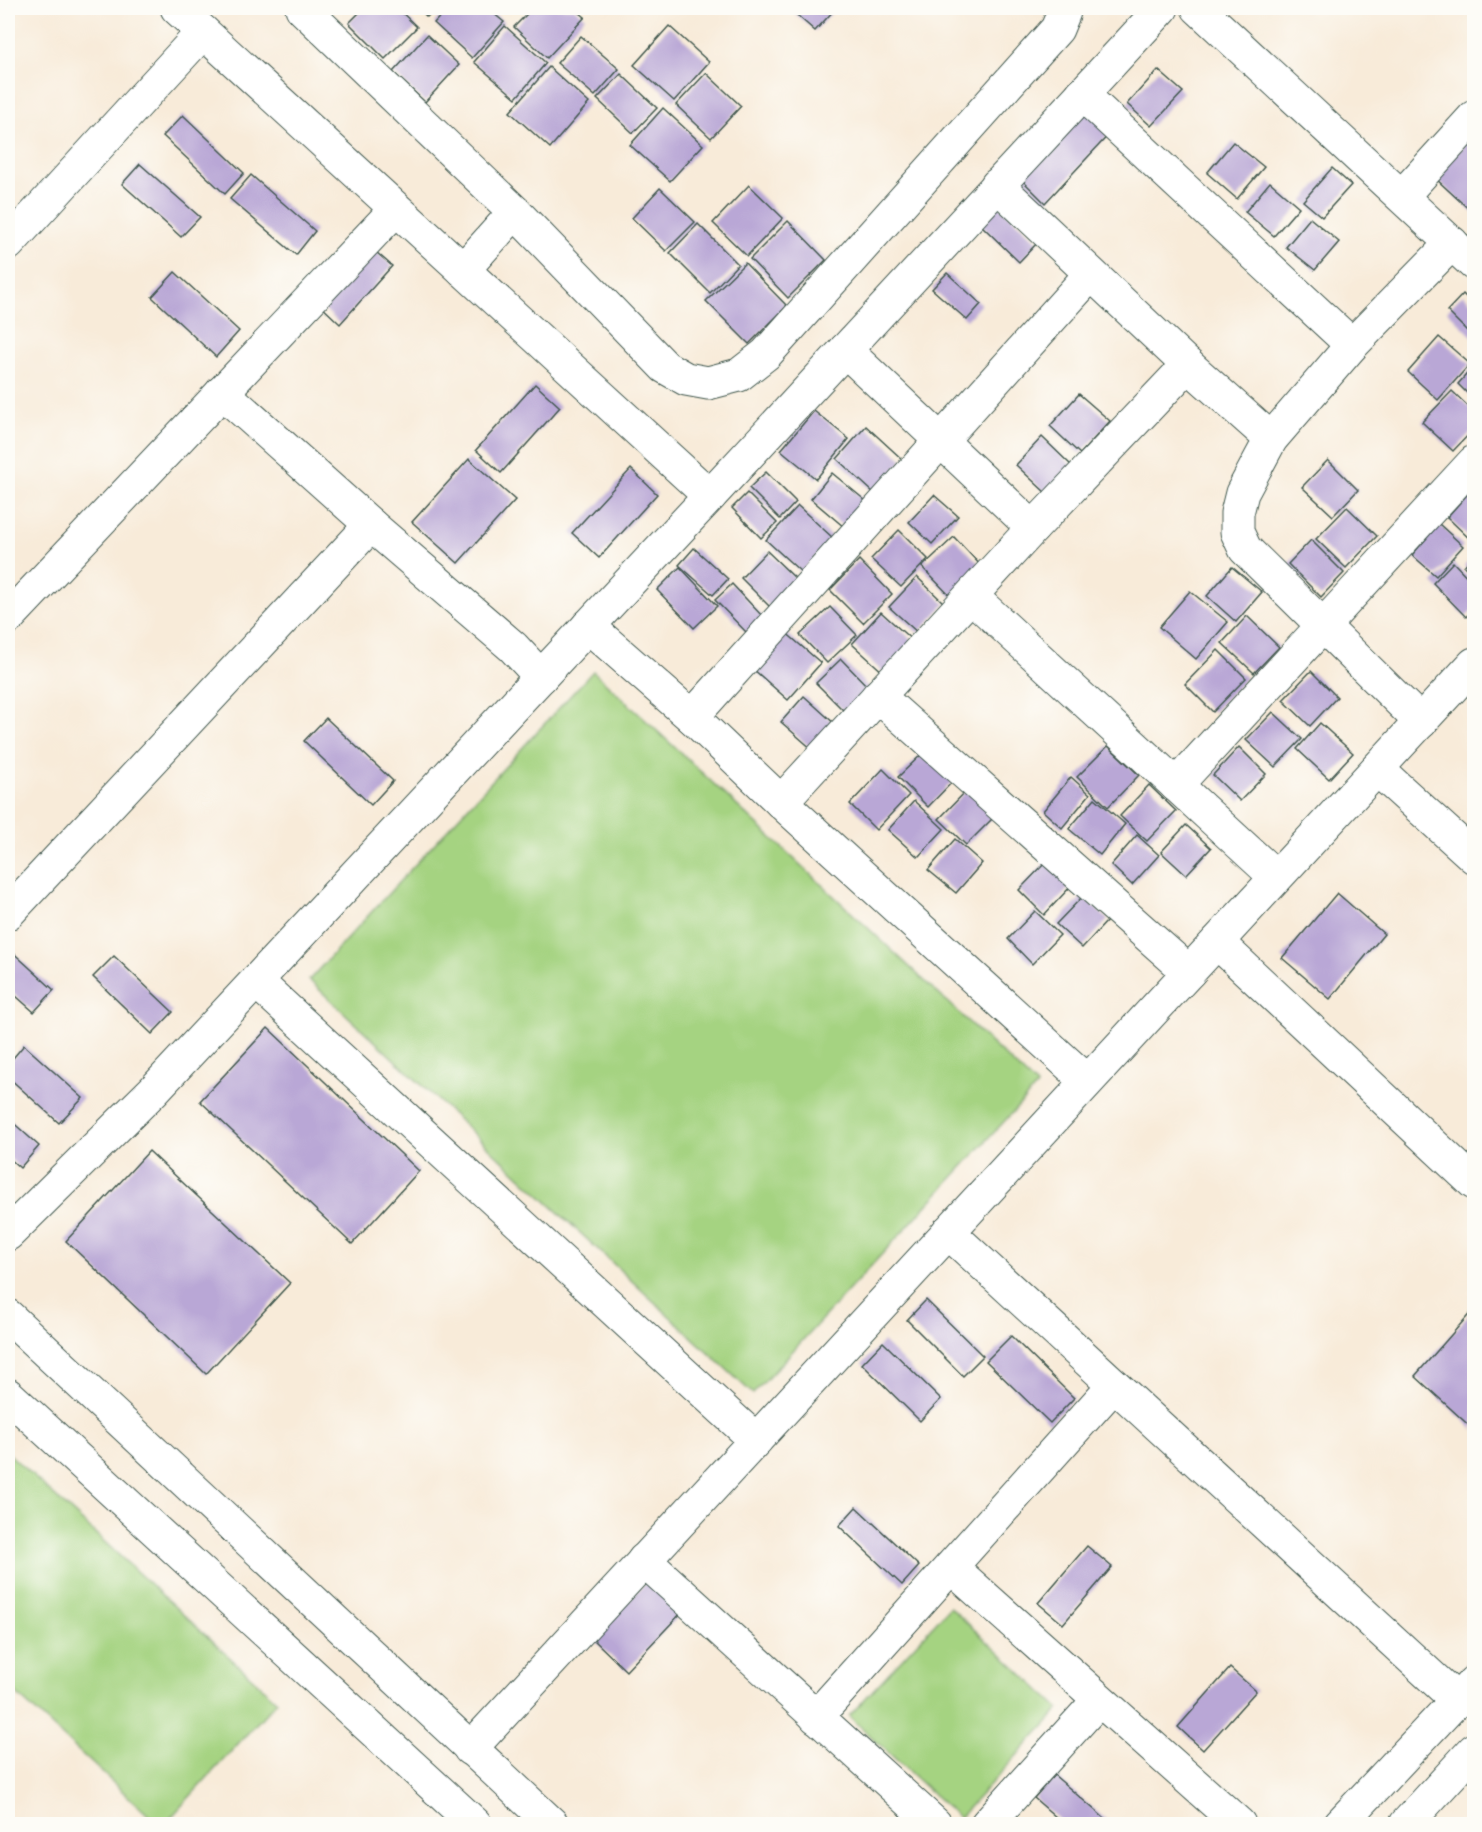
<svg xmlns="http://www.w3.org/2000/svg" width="1482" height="1832" font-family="'IM FELL DW Pica',serif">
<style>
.green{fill:#a5d381;stroke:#62885a;stroke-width:1.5}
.building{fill:#b9a7d6}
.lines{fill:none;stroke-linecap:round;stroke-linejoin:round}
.minor-casing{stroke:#40574d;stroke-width:35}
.minor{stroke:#fff;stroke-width:33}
</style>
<rect width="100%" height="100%" fill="#fdfcf7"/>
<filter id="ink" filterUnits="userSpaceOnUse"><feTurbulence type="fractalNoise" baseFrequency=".0167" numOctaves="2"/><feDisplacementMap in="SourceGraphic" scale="12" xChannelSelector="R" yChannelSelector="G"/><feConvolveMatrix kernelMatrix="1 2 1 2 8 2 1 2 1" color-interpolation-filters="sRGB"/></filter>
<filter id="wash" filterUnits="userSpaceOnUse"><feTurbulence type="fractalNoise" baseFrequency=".008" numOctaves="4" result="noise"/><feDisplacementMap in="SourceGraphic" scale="24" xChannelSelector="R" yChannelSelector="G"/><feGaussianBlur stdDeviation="1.35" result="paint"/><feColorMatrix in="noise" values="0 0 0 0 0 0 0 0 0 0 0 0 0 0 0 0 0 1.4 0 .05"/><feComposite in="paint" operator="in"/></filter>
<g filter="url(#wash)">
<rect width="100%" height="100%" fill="#f8ebd9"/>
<!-- green -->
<g class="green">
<path d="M 593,671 L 1037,1086 L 753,1394 L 309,980 Z"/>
<path d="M 8,1453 L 277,1701 L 165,1824 L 158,1824 L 8,1686 Z"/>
<path d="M 950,1607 L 1060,1709 L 959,1818 L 849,1716 Z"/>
</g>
<g id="blocks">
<!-- building -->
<g class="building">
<path d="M 364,8 L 397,8 L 417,27 L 385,59 L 349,23 Z"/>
<path d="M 418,8 L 436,8 L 427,17 Z"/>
<path d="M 448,8 L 487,8 L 504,22 L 472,58 L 434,23 Z"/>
<path d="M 533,8 L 574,8 L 585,17 L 547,58 L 514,27 Z"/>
<path d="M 789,8 L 836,8 L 815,31 Z"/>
<path d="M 505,26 L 546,63 L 516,98 L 474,62 Z"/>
<path d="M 669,26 L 709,62 L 674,101 L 634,65 Z"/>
<path d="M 427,35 L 459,65 L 425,102 L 393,72 Z"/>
<path d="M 581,36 L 619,69 L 595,96 L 557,63 Z"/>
<path d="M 549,67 L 589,103 L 550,148 L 510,112 Z"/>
<path d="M 1158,70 L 1183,92 L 1151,126 L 1127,104 Z"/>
<path d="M 706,73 L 741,106 L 711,138 L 676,105 Z"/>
<path d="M 621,74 L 657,108 L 633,133 L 597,99 Z"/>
<path d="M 1089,106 L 1114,129 L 1045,203 L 1021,179 Z"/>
<path d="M 663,108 L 703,145 L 670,181 L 630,145 Z"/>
<path d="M 183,115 L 244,173 L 225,194 L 163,136 Z"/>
<path d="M 1474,134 L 1474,214 L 1435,178 Z"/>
<path d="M 1233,142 L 1264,167 L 1237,199 L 1207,173 Z"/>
<path d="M 140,164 L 200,217 L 181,237 L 122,184 Z"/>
<path d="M 1332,168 L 1351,185 L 1322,217 L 1303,201 Z"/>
<path d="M 251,175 L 315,231 L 296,255 L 230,199 Z"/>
<path d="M 1270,182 L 1299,207 L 1274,236 L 1245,212 Z"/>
<path d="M 749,185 L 783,218 L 747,256 L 713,223 Z"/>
<path d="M 660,188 L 695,222 L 666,251 L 632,218 Z"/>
<path d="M 999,205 L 1038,242 L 1019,262 L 981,225 Z"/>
<path d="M 1310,218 L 1339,242 L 1315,270 L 1286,247 Z"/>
<path d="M 788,221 L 826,260 L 788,298 L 750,259 Z"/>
<path d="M 698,224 L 738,264 L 710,293 L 670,253 Z"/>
<path d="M 368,245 L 392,266 L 340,324 L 317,302 Z"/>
<path d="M 745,263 L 787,306 L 749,344 L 706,301 Z"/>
<path d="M 175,272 L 239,331 L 216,357 L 152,297 Z"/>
<path d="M 947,273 L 981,304 L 967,320 L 932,289 Z"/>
<path d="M 1463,294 L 1474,305 L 1474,338 L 1447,311 Z"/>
<path d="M 1439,337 L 1470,364 L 1438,400 L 1408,372 Z"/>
<path d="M 1474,366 L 1474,400 L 1458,384 Z"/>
<path d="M 535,384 L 560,407 L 501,473 L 476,450 Z"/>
<path d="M 1452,391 L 1474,412 L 1474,429 L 1453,451 L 1422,422 Z"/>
<path d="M 1079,394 L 1110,421 L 1080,454 L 1050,426 Z"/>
<path d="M 814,411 L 849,439 L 816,479 L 781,450 Z"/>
<path d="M 866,426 L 903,460 L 874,493 L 837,459 Z"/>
<path d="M 1042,437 L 1072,466 L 1046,493 L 1016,465 Z"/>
<path d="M 469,459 L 515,500 L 458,563 L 412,522 Z"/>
<path d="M 1328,460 L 1358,490 L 1333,516 L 1302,487 Z"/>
<path d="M 631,469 L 657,494 L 599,558 L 572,533 Z"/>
<path d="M 766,472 L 796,502 L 780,519 L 749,488 Z"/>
<path d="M 832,473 L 866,501 L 844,527 L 811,499 Z"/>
<path d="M 1474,487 L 1474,543 L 1447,517 Z"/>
<path d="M 747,493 L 777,523 L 761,538 L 732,508 Z"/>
<path d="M 934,495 L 958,516 L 932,544 L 909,522 Z"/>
<path d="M 798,506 L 833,538 L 801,572 L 766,540 Z"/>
<path d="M 1347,507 L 1377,536 L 1346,568 L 1316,539 Z"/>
<path d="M 1439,524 L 1463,546 L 1436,576 L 1412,555 Z"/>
<path d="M 899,530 L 928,559 L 901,587 L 871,559 Z"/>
<path d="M 954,537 L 984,569 L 953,599 L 922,567 Z"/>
<path d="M 1311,540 L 1344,573 L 1321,597 L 1288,564 Z"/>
<path d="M 694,548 L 728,579 L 713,595 L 679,565 Z"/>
<path d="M 767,551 L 798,581 L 771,608 L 741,578 Z"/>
<path d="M 1474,555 L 1474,576 L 1464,566 Z"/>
<path d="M 859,560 L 892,594 L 863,623 L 830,590 Z"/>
<path d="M 1453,562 L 1474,584 L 1474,608 L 1466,617 L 1433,583 Z"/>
<path d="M 680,567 L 717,606 L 694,628 L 657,590 Z"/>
<path d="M 1232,567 L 1262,592 L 1236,622 L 1207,596 Z"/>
<path d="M 917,577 L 945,604 L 918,633 L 889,607 Z"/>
<path d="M 732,584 L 763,617 L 747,633 L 715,600 Z"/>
<path d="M 1190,591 L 1228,622 L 1196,659 L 1159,627 Z"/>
<path d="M 830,607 L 857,635 L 827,663 L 800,635 Z"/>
<path d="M 881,612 L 914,642 L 885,674 L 852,644 Z"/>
<path d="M 1247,616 L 1279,647 L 1254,673 L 1222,643 Z"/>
<path d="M 784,631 L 821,663 L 788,700 L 752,668 Z"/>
<path d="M 1218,650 L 1246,678 L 1213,712 L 1185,684 Z"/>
<path d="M 841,659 L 871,690 L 847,714 L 816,683 Z"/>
<path d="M 1311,671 L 1337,697 L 1310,726 L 1283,700 Z"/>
<path d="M 804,696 L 836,725 L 813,750 L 781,722 Z"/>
<path d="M 1273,712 L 1302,739 L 1275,767 L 1246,740 Z"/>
<path d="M 326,718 L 393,781 L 371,805 L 304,741 Z"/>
<path d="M 1320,723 L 1353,753 L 1329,779 L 1297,749 Z"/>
<path d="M 1108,746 L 1139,775 L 1108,807 L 1077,777 Z"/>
<path d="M 1239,747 L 1266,774 L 1240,801 L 1213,775 Z"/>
<path d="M 926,750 L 955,779 L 928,807 L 898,777 Z"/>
<path d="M 883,769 L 909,795 L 876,830 L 850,804 Z"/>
<path d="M 1071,777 L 1090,794 L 1062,828 L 1043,811 Z"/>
<path d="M 1149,785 L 1176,811 L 1147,841 L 1120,816 Z"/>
<path d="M 968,789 L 995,816 L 966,845 L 939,819 Z"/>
<path d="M 1095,798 L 1125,824 L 1100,855 L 1069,829 Z"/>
<path d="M 914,801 L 944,829 L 918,857 L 888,830 Z"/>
<path d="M 1186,825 L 1211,848 L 1186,875 L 1161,852 Z"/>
<path d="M 1137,835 L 1159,855 L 1132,885 L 1111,865 Z"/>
<path d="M 955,839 L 982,863 L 956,893 L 928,870 Z"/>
<path d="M 1047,861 L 1072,885 L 1044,915 L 1019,890 Z"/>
<path d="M 1337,893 L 1384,934 L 1330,999 L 1282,958 Z"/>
<path d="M 1083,896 L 1108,920 L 1082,948 L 1056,924 Z"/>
<path d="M 1035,911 L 1060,935 L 1032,964 L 1008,939 Z"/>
<path d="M 8,948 L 54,990 L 34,1012 L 8,989 Z"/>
<path d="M 114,956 L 173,1012 L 152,1034 L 93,977 Z"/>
<path d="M 268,1028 L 419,1171 L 352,1244 L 200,1101 Z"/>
<path d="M 24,1045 L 83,1098 L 59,1123 L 8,1077 L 8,1064 Z"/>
<path d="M 8,1118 L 39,1146 L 20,1168 L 8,1157 Z"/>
<path d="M 149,1151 L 290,1283 L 206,1374 L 66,1241 Z"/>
<path d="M 926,1300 L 983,1356 L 963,1376 L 907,1320 Z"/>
<path d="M 1474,1309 L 1474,1430 L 1415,1376 Z"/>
<path d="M 1011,1336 L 1074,1398 L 1050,1423 L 986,1361 Z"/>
<path d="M 883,1342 L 941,1399 L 920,1421 L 862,1364 Z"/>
<path d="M 856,1507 L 919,1566 L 902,1585 L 839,1526 Z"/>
<path d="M 1087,1546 L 1112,1567 L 1063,1624 L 1038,1603 Z"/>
<path d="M 651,1578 L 684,1610 L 626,1671 L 592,1638 Z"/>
<path d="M 1230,1668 L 1256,1691 L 1203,1750 L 1178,1727 Z"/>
<path d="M 1054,1775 L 1111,1824 L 1064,1824 L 1034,1798 Z"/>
</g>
</g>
</g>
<g filter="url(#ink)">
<use href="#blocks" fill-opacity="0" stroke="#40574d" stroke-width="1.5"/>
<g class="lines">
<!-- minor casing -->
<g class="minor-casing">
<g id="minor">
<path d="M 177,8 L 710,496"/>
<path d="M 302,8 L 515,212 L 665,367 L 686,379 L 708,383 L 739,375 L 766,354 L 1057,29 L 1064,12 L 1063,8"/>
<path d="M 1198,8 L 1474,264"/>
<path d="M 1082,94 L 1352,345"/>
<path d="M 997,185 L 1188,365 L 1271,439"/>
<path d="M 1402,196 L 1474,117"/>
<path d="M 8,244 L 203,32"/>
<path d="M 463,270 L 515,212"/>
<path d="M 845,350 L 1033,528"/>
<path d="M 222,392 L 371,525 L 513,647 L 541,677"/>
<path d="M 971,596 L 1276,877"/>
<path d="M 8,618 L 396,209"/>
<path d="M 588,626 L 692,717 L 781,802 L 1087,1081"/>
<path d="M 878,696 L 1189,972"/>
<path d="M 692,717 L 1090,275"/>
<path d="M 1421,722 L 1245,549 L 1237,532 L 1237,513 L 1242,493 L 1271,439 L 1352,345 L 1452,243"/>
<path d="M 1377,769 L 1474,857"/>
<path d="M 1176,785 L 1474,462"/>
<path d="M 781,802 L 1033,528 L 1188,365"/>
<path d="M 8,913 L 371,525"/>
<path d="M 1217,942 L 1474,1183"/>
<path d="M 256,981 L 756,1440"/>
<path d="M 948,1232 L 1458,1701"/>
<path d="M 8,1234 L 154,1090 L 710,496 L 1162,8"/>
<path d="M 8,1316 L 552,1824"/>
<path d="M 8,1395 L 475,1824"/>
<path d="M 644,1560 L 935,1824"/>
<path d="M 951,1567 L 1239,1824"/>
<path d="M 816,1717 L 1114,1385"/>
<path d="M 470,1749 L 1474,664"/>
<path d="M 987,1824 L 1099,1700"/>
<path d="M 1340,1824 L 1474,1682"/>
<path d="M 1406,1824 L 1474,1750"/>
</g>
</g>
<!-- minor -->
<use href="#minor" class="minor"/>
</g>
</g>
<!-- margin -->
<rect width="1482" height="1832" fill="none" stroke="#fdfcf7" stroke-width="30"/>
</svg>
